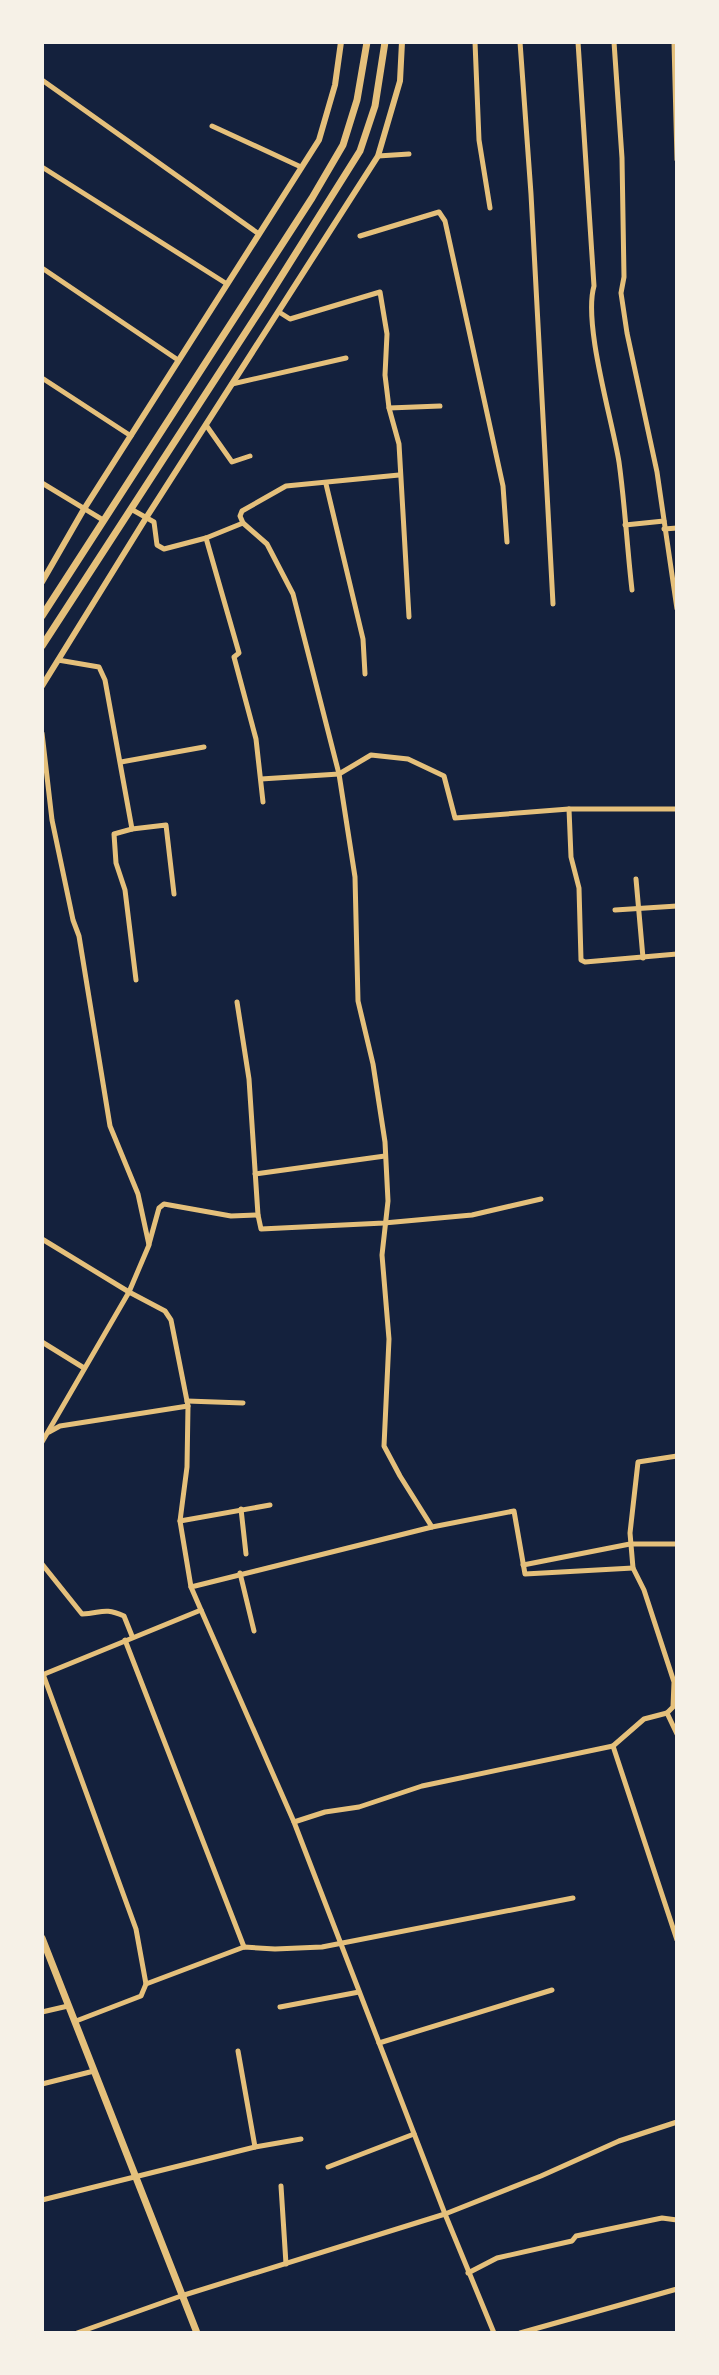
<svg xmlns="http://www.w3.org/2000/svg" width="719" height="2375" font-family="'Archivo Narrow',sans-serif">
<style>
.lines{fill:none;stroke-linecap:round;stroke-linejoin:round}
.minor{stroke:#e5c07b;stroke-width:5}
.tertiary{stroke:#e5c07b;stroke-width:6}
.secondary{stroke:#e5c07b;stroke-width:7}
.primary{stroke:#e5c07b;stroke-width:7}
</style>
<rect width="100%" height="100%" fill="#14213d"/>
<g class="lines">
<!-- minor -->
<g class="minor">
<path d="M 475,42 L 479,140 L 490,208"/>
<path d="M 520,42 L 531,194 L 553,604"/>
<path d="M 578,42 L 594,286 C 583,324 612,419 619,462 C 625,505 627,547 632,590"/>
<path d="M 614,42 L 622,158 L 624,277 L 621,293 L 627,333 L 657,472 L 677,609"/>
<path d="M 674,42 L 677,160"/>
<path d="M 42,80 L 259,234"/>
<path d="M 212,126 L 301,167"/>
<path d="M 378,156 L 409,154"/>
<path d="M 42,167 L 227,284"/>
<path d="M 360,236 L 439,212 L 445,221 L 503,486 L 507,542"/>
<path d="M 42,268 L 178,360"/>
<path d="M 279,312 L 290,319 L 380,292 L 387,334 L 385,375 L 389,408 L 399,444 L 409,617"/>
<path d="M 42,378 L 131,436"/>
<path d="M 232,384 L 346,358"/>
<path d="M 389,408 L 440,406"/>
<path d="M 206,425 L 232,462 L 250,456"/>
<path d="M 42,483 L 103,520"/>
<path d="M 326,484 L 363,639 L 365,674"/>
<path d="M 131,509 L 154,522 L 157,545 L 164,549 L 206,538 L 243,523 L 267,544 L 293,594 L 339,774 L 355,877 L 358,1001 L 373,1064 L 385,1142 L 388,1201 L 382,1255 L 389,1339 L 384,1446 L 400,1476 L 432,1527 L 514,1511 L 525,1574 L 633,1568"/>
<path d="M 243,523 L 240,516 L 242,511 L 286,486 L 399,475"/>
<path d="M 625,525 L 664,521"/>
<path d="M 664,529 L 677,528"/>
<path d="M 206,538 L 239,653 L 234,657 L 256,739 L 263,802"/>
<path d="M 58,660 L 99,667 L 105,680 L 132,829 L 114,834 L 116,863 L 125,890 L 136,980"/>
<path d="M 42,733 L 52,820 L 73,920 L 79,936 L 110,1126 L 138,1194 L 149,1245 L 129,1292 L 42,1442"/>
<path d="M 121,762 L 204,747"/>
<path d="M 261,779 L 339,774 L 371,755 L 408,759 L 444,776 L 455,818 L 569,809 L 677,809"/>
<path d="M 569,809 L 571,857 L 579,888 L 581,960 L 585,962 L 677,954"/>
<path d="M 132,829 L 166,825 L 174,894"/>
<path d="M 636,879 L 643,958"/>
<path d="M 615,910 L 677,906"/>
<path d="M 237,1002 L 249,1079 L 258,1215 L 261,1229 L 384,1223 L 472,1215 L 541,1199"/>
<path d="M 255,1174 L 385,1156"/>
<path d="M 42,1239 L 129,1292 L 165,1311 L 171,1320 L 188,1406 L 187,1467 L 180,1521 L 191,1587"/>
<path d="M 149,1244 L 159,1208 L 164,1204 L 231,1216 L 258,1215"/>
<path d="M 42,1342 L 84,1368"/>
<path d="M 187,1401 L 243,1403"/>
<path d="M 49,1432 L 60,1426 L 188,1406"/>
<path d="M 677,1456 L 638,1462 L 630,1533 L 633,1568 L 644,1590 L 674,1682 L 673,1707 L 667,1713 L 677,1734"/>
<path d="M 241,1509 L 246,1554"/>
<path d="M 180,1521 L 270,1505"/>
<path d="M 42,1564 L 82,1614 C 102,1613 104,1607 124,1616 L 132,1636"/>
<path d="M 523,1565 L 630,1544 L 677,1544"/>
<path d="M 240,1573 L 254,1631"/>
<path d="M 201,1610 L 191,1587 L 432,1527"/>
<path d="M 125,1640 L 244,1947"/>
<path d="M 43,1674 L 136,1929 L 146,1984 L 141,1996 L 76,2021"/>
<path d="M 42,1675 L 201,1610 L 294,1822 L 445,2214 L 494,2333"/>
<path d="M 667,1713 L 644,1719 L 613,1746 L 677,1940"/>
<path d="M 294,1822 L 325,1812 L 359,1807 L 422,1786 L 613,1746"/>
<path d="M 146,1984 L 244,1947 L 275,1949 L 322,1947 L 573,1898"/>
<path d="M 280,2007 L 359,1992"/>
<path d="M 42,2012 L 68,2006"/>
<path d="M 379,2043 L 552,1990"/>
<path d="M 238,2051 L 255,2147"/>
<path d="M 42,2084 L 94,2071"/>
<path d="M 328,2167 L 414,2134"/>
<path d="M 281,2186 L 286,2264"/>
<path d="M 42,2200 L 255,2147 L 301,2139"/>
<path d="M 468,2273 L 497,2258 L 572,2241 L 576,2236 L 662,2218 L 677,2220"/>
<path d="M 77,2333 L 181,2296 L 445,2214 L 541,2176 L 619,2141 L 677,2122"/>
<path d="M 520,2333 L 677,2289"/>
</g>
<!-- tertiary -->
<g class="tertiary">
<path d="M 42,582 L 84,509 L 319,140 L 335,85 L 341,42"/>
<path d="M 42,686 L 146,518 L 378,156 L 400,81 L 402,42"/>
</g>
<!-- secondary -->
<path class="secondary" d="M 42,1938 L 197,2333"/>
<!-- primary -->
<g class="primary">
<path d="M 42,616 L 312,198 L 343,145 L 357,100 L 367,42"/>
<path d="M 42,646 L 264,304 L 360,151 L 375,106 L 385,42"/>
</g>
</g>
<!-- border -->
<rect width="719" height="2375" fill="none" stroke="#f6f1e7" stroke-width="88"/>
</svg>
